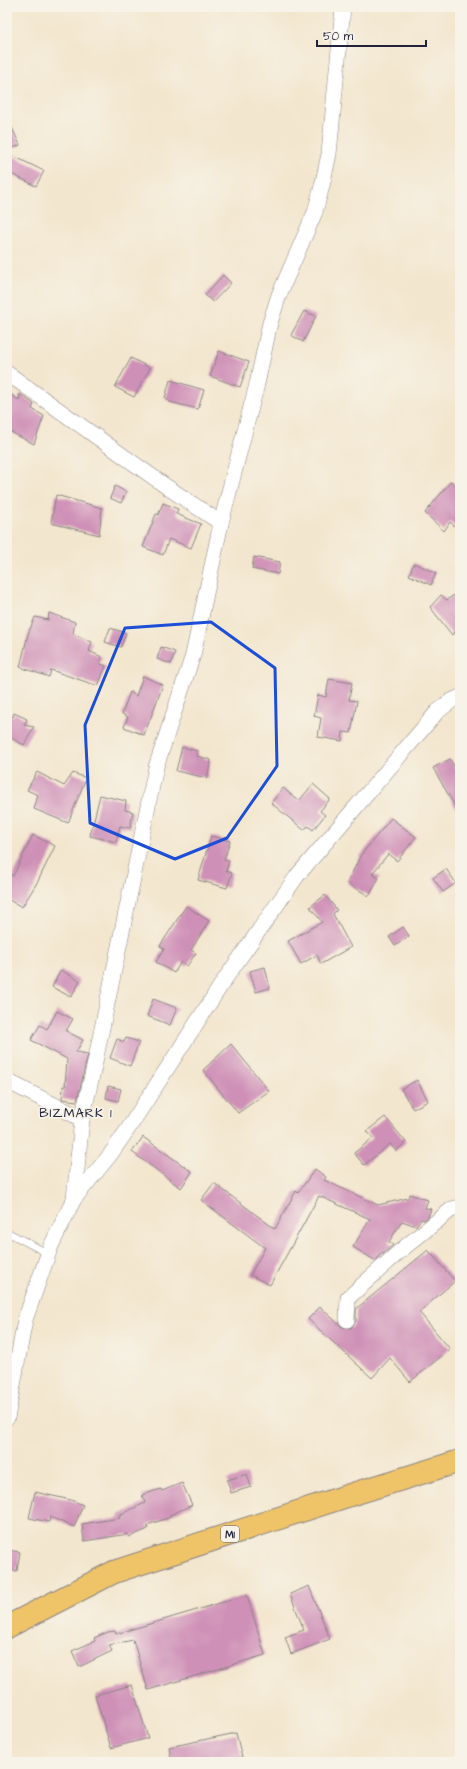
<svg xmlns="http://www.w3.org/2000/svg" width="467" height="1769" font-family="'Architects Daughter',sans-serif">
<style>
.building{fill:#cf90b7}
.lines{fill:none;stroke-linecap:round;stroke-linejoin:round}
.service-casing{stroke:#8a8484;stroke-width:8}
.minor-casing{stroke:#8a8484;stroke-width:16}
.trunk-casing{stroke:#8a8484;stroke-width:24}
.service{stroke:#fff;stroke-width:7}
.minor{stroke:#fff;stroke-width:15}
.trunk{stroke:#efc469;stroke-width:22}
.marked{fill:none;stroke:#1d4ed8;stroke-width:3;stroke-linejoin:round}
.labels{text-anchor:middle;stroke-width:3.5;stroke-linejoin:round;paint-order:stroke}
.shield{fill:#f7f3e8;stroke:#62616f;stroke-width:1}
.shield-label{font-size:10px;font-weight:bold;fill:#22223b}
.quarter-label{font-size:13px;letter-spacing:1px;fill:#22223b;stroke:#f7f3e8}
</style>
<rect width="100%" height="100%" fill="#f7f3e8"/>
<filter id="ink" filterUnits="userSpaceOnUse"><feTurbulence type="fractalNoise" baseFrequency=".025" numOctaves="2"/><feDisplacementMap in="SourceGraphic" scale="8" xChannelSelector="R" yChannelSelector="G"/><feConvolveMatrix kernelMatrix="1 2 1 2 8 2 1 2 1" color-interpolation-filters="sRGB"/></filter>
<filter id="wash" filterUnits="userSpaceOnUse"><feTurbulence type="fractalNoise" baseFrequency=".012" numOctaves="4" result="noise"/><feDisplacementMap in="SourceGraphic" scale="16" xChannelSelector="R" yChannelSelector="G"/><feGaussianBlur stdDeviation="0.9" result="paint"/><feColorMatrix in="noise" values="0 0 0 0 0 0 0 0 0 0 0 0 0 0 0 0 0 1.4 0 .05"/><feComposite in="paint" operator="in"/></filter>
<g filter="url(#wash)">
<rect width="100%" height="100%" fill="#f3e6ce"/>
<g id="blocks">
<!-- building -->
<g class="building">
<path d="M 7,117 L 20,145 L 7,151 Z"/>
<path d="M 7,153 L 44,171 L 36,186 L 7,172 Z"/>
<path d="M 223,275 L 231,283 L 213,302 L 205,295 Z"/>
<path d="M 304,311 L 316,316 L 303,342 L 291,335 Z"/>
<path d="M 219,351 L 249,362 L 240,387 L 210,376 Z"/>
<path d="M 131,358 L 150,368 L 134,397 L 115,387 Z"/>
<path d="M 170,380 L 204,390 L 198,409 L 170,402 L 165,398 Z"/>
<path d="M 7,392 L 19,400 L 20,394 L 34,404 L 32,409 L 44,416 L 34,444 L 7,430 Z"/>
<path d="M 451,481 L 460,489 L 460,531 L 450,522 L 444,531 L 425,513 Z"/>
<path d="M 115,486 L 126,492 L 121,503 L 110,498 Z"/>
<path d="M 56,495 L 102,508 L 99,535 L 51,523 Z"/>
<path d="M 163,503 L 178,509 L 176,514 L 201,524 L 191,548 L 169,539 L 163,555 L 143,547 L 156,514 L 158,515 Z"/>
<path d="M 254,557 L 280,562 L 278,574 L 252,569 Z"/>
<path d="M 414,563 L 436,573 L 431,585 L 409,575 Z"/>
<path d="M 441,595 L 447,600 L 454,595 L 460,598 L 460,627 L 452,635 L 430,607 Z"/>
<path d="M 49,613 L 75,622 L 73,634 L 92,642 L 89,651 L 102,657 L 99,663 L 106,666 L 98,686 L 51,670 L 49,677 L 20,667 L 28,634 L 35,617 L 48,620 Z"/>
<path d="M 110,628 L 126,633 L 121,647 L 105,642 Z"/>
<path d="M 161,647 L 175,652 L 171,664 L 157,659 Z"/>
<path d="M 143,676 L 163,685 L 144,735 L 124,727 L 128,717 L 122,714 L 130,692 L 136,696 Z"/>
<path d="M 329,679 L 352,683 L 349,700 L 357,701 L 351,733 L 343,732 L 342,741 L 318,737 L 321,718 L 314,716 L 318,695 L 326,697 Z"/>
<path d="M 14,713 L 27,719 L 24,725 L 34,727 L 24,745 L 7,736 L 7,714 L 13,717 Z"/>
<path d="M 182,747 L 198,751 L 197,756 L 211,760 L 207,778 L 176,771 Z"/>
<path d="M 450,759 L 460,776 L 460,815 L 433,768 Z"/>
<path d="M 37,772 L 64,786 L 73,773 L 86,778 L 68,823 L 34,809 L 38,795 L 27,790 Z"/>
<path d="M 313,784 L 330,799 L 320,811 L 325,815 L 313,830 L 308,826 L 304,830 L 271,803 L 283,788 L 299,801 Z"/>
<path d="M 100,795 L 126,801 L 125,810 L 133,812 L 130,828 L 120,826 L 116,842 L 90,836 Z"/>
<path d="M 391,818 L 416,837 L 397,861 L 388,854 L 372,874 L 379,878 L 369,896 L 347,883 L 361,855 Z"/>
<path d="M 33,835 L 55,846 L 38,881 L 22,907 L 7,899 L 7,873 L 13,876 Z"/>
<path d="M 211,836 L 230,841 L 224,860 L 229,861 L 226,871 L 232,873 L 227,888 L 198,880 Z"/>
<path d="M 446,869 L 456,883 L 443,892 L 433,878 Z"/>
<path d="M 325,895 L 337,910 L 333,914 L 351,947 L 321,964 L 317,955 L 301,964 L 288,941 L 322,922 L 310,907 Z"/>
<path d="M 186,906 L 209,921 L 191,950 L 196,953 L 187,966 L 181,962 L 174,973 L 156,962 L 164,949 L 160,946 Z"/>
<path d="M 403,927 L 409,936 L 395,946 L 389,937 Z"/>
<path d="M 265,967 L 270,988 L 256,992 L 250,971 Z"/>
<path d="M 61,970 L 80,981 L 71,997 L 52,987 Z"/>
<path d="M 153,999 L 177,1008 L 170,1025 L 147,1016 Z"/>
<path d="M 57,1011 L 73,1019 L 66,1031 L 83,1040 L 76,1052 L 88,1054 L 77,1101 L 62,1099 L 63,1086 L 65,1087 L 67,1059 L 31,1040 L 40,1025 L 47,1029 Z"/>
<path d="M 126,1038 L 139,1042 L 130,1066 L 110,1058 L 117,1039 L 124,1042 Z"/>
<path d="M 231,1044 L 269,1091 L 238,1113 L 203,1070 Z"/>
<path d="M 417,1080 L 428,1101 L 413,1109 L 401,1089 Z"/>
<path d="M 108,1086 L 121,1089 L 118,1101 L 106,1098 Z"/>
<path d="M 385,1117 L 406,1142 L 396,1151 L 390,1144 L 364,1165 L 354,1153 L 373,1138 L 367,1131 Z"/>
<path d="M 143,1137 L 192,1172 L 181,1188 L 132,1152 Z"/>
<path d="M 315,1169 L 326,1177 L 324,1180 L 378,1205 L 408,1198 L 410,1194 L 428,1200 L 425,1208 L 431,1209 L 428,1217 L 424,1220 L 421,1219 L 416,1226 L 402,1221 L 389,1242 L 393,1245 L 383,1254 L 381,1253 L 376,1261 L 353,1247 L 370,1219 L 319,1196 L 270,1285 L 250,1275 L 265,1248 L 201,1200 L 214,1183 L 275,1229 L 296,1191 L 298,1193 Z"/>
<path d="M 428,1250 L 455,1281 L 419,1312 L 450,1349 L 410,1382 L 390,1358 L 372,1378 L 308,1319 L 320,1307 L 342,1327 L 351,1328 L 356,1321 L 356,1309 Z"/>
<path d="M 247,1474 L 251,1487 L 231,1493 L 227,1480 Z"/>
<path d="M 182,1483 L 192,1505 L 170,1515 L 171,1517 L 147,1525 L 148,1529 L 129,1537 L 128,1534 L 84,1541 L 82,1524 L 120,1518 L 119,1515 L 145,1503 L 142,1495 L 161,1489 L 162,1491 Z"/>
<path d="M 35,1492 L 71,1500 L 83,1505 L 74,1527 L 50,1517 L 49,1522 L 29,1518 Z"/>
<path d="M 7,1550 L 20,1552 L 17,1571 L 7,1569 Z"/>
<path d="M 309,1586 L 330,1639 L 291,1654 L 285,1637 L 304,1630 L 290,1594 Z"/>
<path d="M 247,1595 L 265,1655 L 148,1690 L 133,1640 L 109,1645 L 112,1651 L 79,1667 L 72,1651 L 95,1641 L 94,1638 L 108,1632 L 115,1631 L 116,1634 Z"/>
<path d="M 132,1685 L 148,1738 L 111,1748 L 95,1695 Z"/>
<path d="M 236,1733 L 243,1762 L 172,1762 L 169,1747 Z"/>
</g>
</g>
</g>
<g filter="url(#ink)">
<use href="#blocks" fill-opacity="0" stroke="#8a8484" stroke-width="1"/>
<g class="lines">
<!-- service casing -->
<g class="service-casing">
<path id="service" d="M 7,1232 L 49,1254"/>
</g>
<!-- minor casing -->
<g class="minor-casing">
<g id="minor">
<path d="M 7,373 L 167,487 L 221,523"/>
<path d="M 7,1081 L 82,1119"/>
<path d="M 74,1199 L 82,1119 L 94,1067 L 156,767 L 193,655 L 221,523 L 257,384 L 270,323 L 279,295 L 315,212 L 322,186 L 329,154 L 343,7"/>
<path d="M 347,1320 L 348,1298 L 400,1251 L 452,1209 L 460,1207"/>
<path d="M 7,1418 L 25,1320 L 51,1246 L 74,1199 L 110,1155 L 128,1129 L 225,979 L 297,876 L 437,712 L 451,701 L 460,697"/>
</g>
</g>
<!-- trunk casing -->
<g class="trunk-casing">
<path id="trunk" d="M 7,1627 L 114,1572 L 353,1494 L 460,1461"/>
</g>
<!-- service -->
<use href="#service" class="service"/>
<!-- minor -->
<use href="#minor" class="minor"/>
<!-- trunk -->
<use href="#trunk" class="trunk"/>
</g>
</g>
<!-- marked area -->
<path class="marked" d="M 211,622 L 275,668 L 277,766 L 227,838 L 175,859 L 90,823 L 85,725 L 125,628 Z"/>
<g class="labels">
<!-- shield labels -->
<rect class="shield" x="221" y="1526" width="18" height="16" rx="3"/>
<g class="shield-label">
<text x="230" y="1538">M1</text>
</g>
<!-- quarter labels -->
<g class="quarter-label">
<text x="76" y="1117">BIZMARK 1</text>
</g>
</g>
<!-- margin -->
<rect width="467" height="1769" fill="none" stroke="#f7f3e8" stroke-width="24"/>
<!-- scale -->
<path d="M317 40v6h109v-6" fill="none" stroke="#22223b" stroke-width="2"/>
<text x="323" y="40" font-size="12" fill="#22223b" stroke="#f7f3e8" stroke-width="3" paint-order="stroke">50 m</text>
</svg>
